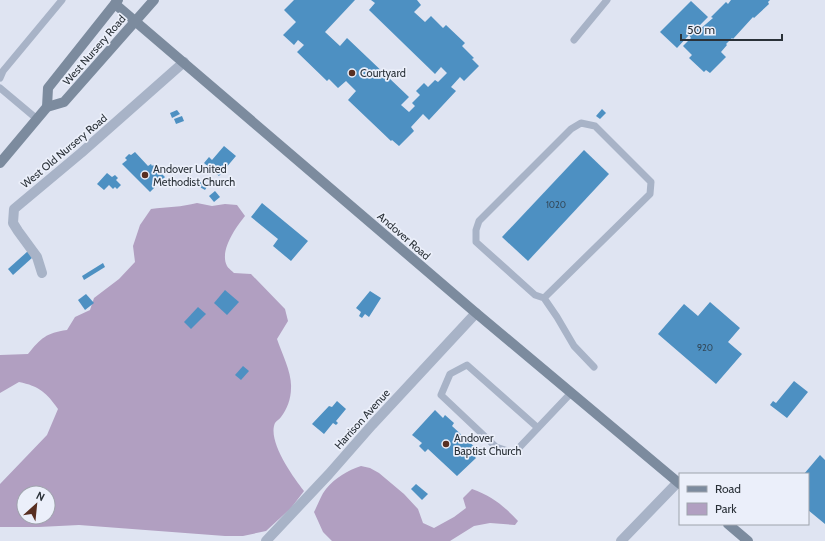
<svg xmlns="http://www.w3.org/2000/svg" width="825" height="541" font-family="Cabin,sans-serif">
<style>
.green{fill:#b19fc1;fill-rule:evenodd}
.building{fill:#4d90c2}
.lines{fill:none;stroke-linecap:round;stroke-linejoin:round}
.lane{stroke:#a8b3c7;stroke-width:7}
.street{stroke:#a8b3c7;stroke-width:10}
.secondary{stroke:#7c8b9e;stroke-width:10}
.poi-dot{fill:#582f21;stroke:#ebeffa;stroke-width:1.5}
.labels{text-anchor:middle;stroke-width:3.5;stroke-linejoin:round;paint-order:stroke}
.number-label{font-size:9px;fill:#33495a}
.street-label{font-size:11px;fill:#2a3138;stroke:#ebeffa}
.poi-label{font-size:11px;fill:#2a3138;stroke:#ebeffa;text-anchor:start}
</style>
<rect width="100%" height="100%" fill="#dfe4f2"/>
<!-- green -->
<g class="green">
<path d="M 197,203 L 212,206 L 225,204 L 237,205 L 245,216 C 236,227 219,251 227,266 C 228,268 232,271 234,273 L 251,274 L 285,309 L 288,321 L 277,339 C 282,354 292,373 291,388 C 291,399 287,409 281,417 C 280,419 276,421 275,423 C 267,441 293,477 304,491 L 291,508 L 266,531 L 243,536 L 225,536 L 79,525 L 39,527 L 0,527 L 0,484 L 47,435 L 58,409 C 47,393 39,386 19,382 L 0,393 L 0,355 L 28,354 C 41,338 46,333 67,330 L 75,317 L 90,310 L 94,298 L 119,279 L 135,262 L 133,246 L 140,225 L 151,209 C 167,207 182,207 197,203 ZM 24,493 L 48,493 L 48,517 L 24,517 Z"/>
<path d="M 361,466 L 370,468 L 379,473 L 404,494 L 418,509 L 423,523 L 434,528 L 454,517 L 466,508 L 463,498 L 472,489 C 492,496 504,506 518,521 L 515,525 L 490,523 L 474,526 L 450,541 L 332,541 L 323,532 L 314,512 C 318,505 321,495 326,489 C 335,478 348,470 361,466 Z"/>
</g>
<!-- building -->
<g class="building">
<path d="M 294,0 L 355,0 L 325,32 L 340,46 L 347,38 L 409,97 L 401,105 L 409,112 L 415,106 L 412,103 L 420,95 L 416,91 L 424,83 L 428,87 L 435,80 L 438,82 L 447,73 L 441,67 L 435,74 L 369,10 L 375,3 L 371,0 L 417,0 L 421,5 L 414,12 L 425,22 L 431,16 L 443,28 L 446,25 L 465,43 L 462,46 L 474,58 L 472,59 L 479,66 L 464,81 L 460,77 L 451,87 L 456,91 L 429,120 L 423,114 L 411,127 L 414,131 L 399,146 L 392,140 L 391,141 L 348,100 L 356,91 L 346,81 L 338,88 L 329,79 L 327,81 L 297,52 L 304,45 L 298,40 L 294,45 L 283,35 L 296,22 L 284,10 Z"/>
<path d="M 731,0 L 770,0 L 768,2 L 769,4 L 754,18 L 753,17 L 733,39 L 732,38 L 726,44 L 727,45 L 721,52 L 726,57 L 710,73 L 706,70 L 704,72 L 689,58 L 692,55 L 683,46 L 691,38 L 689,35 L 677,48 L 660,32 L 691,1 L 708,17 L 697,28 L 699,30 L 713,18 L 711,17 L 726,2 L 728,4 Z"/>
<path d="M 602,109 L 606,113 L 600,119 L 596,116 Z"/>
<path d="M 177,110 L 180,114 L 172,118 L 170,113 Z"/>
<path d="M 182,116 L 184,121 L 176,124 L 174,119 Z"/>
<path d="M 224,146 L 236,156 L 219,176 L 204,163 L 209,157 L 212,160 Z"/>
<path d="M 584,150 L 609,174 L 528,261 L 502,237 Z"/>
<path d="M 135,152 L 148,166 L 151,164 L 152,166 L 153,165 L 165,177 L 150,192 L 122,164 L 127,160 L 125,158 L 129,154 L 131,155 Z"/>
<path d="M 107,173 L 112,177 L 115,175 L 118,178 L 116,180 L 121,185 L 117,189 L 115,187 L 113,189 L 109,185 L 104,190 L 97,184 Z"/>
<path d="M 201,180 L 208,185 L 205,190 L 198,186 Z"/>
<path d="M 215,191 L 220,197 L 214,202 L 209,196 Z"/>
<path d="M 262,203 L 308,241 L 291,261 L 273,246 L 278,239 L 251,217 Z"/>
<path d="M 28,251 L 33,257 L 13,275 L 8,269 Z"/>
<path d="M 103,263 L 105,267 L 84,280 L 82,276 Z"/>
<path d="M 225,290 L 239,302 L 227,315 L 214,303 Z"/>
<path d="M 370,291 L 381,298 L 369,317 L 365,314 L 362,318 L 359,316 L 361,312 L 356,308 Z"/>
<path d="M 86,294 L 94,303 L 85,310 L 78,300 Z"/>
<path d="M 710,302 L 740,328 L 728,342 L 742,354 L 716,384 L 658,334 L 684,304 L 698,316 Z"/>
<path d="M 198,307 L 206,314 L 191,329 L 184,322 Z"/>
<path d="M 243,366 L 249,371 L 241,380 L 235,375 Z"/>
<path d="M 794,381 L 808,392 L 787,418 L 770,405 L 773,401 L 776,403 Z"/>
<path d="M 337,401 L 346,409 L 336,421 L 338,423 L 336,425 L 333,423 L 324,434 L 312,424 L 329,406 L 332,407 Z"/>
<path d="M 435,410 L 443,418 L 445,415 L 454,423 L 452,426 L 479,451 L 475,457 L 476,458 L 457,476 L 428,449 L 425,452 L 419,446 L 422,443 L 412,435 Z"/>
<path d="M 820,455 L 825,460 L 825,524 L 808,510 L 808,474 L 804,474 Z"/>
<path d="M 416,484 L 428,494 L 422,500 L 411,489 Z"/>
</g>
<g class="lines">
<!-- lane -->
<g class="lane">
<path d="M 574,40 L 607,0"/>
<path d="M 0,78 L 3,71 L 62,0"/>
<path d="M 0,88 L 37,119"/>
<path d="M 544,298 L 535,295 L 476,242 L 476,230 L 479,221 L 571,129 L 581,123 L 595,126 L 651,182 L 650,194 L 544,298 L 557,317 L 574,346 L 594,367"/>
<path d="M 538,428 L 467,365 L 450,374 L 441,395 L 496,447 L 514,453 L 571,393"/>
</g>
<!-- street -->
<g class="street">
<path d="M 42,273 L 37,257 L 18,231 L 13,223 L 14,209 L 81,153 L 184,62"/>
<path d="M 266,541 L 329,474 L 372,425 L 476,313"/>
<path d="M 621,541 L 678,482"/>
</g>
<!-- secondary -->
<g class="secondary">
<path d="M 115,4 L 476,313 L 680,484"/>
<path d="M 47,107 L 48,88 L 118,0"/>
<path d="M 0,163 L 47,107 L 64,102 L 154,0"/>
<path d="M 728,524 L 748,541"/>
</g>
</g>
<!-- markers -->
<g class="poi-dot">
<circle cx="352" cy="73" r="4"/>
<circle cx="145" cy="175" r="4"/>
<circle cx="446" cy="444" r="4"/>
</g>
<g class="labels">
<!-- number labels -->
<g class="number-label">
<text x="556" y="208">1020</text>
<text x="705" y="351">920</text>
</g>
<!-- street labels -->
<g class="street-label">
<text transform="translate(94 50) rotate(-49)" y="4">West Nursery Road</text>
<text transform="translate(64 151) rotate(-40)" y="4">West Old Nursery Road</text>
<text transform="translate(404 236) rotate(41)" y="4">Andover Road</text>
<text transform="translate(362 419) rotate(-48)" y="4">Harrison Avenue</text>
</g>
<!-- poi labels -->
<g class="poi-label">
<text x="360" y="77">Courtyard</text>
<text x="153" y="173">Andover United<tspan x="153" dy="13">Methodist Church</tspan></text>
<text x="454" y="442">Andover<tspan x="454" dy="13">Baptist Church</tspan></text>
</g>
</g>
<!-- legend -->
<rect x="679" y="473" width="130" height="52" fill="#ebeffa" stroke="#9ea3ac"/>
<rect x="687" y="486" width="20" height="6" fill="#7c8b9e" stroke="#9ea3ac"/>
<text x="715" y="493" font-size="12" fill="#2a3138">Road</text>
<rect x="687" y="503" width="20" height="12" fill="#b19fc1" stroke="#9ea3ac"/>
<text x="715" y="513" font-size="12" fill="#2a3138">Park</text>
<!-- north arrow -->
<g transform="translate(36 505) rotate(27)"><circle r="19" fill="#ebeffa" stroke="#9ea3ac"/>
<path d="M0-3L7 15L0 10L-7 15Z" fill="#582f21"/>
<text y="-6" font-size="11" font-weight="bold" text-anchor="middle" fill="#2a3138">N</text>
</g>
<!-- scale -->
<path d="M681 34v6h101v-6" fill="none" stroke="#2a3138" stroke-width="2"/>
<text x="687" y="34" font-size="12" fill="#2a3138" stroke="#ebeffa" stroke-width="3" paint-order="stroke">50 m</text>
</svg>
